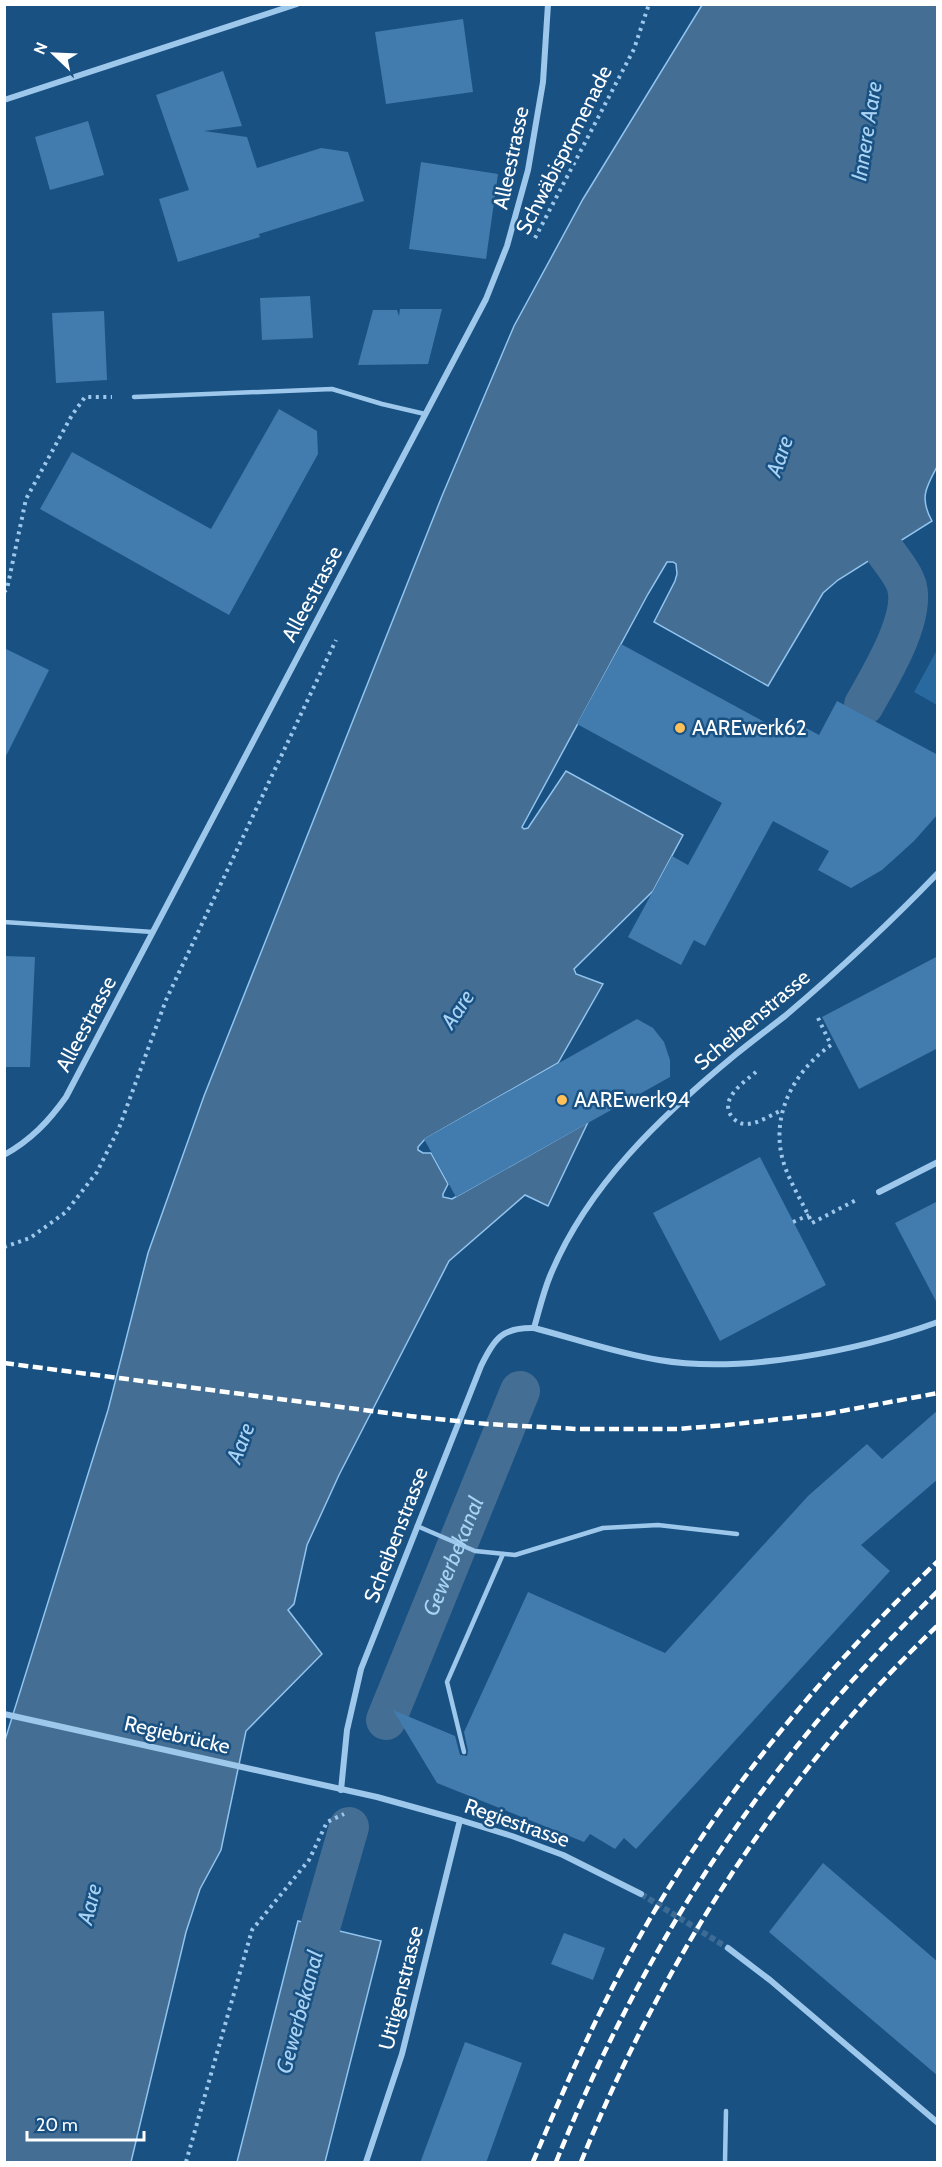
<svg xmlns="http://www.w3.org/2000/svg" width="942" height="2167" font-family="Cabin,sans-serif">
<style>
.green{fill:#2869a0}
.water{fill:#446e93;stroke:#91c4ee;stroke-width:1.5}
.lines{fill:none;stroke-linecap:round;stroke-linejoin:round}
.canal{stroke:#446e93;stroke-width:40}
.building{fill:#427bad}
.street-tunnel{stroke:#3c6b96;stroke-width:6;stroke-dasharray:6 3;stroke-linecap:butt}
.path{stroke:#9ec8eb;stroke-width:4;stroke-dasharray:3 4.5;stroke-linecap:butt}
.lane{stroke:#9ec8eb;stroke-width:4.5}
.street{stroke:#9ec8eb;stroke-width:6}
.rail{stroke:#fff;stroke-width:4.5;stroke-dasharray:10 4.5;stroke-linecap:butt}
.poi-dot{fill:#fec059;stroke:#195183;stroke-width:2}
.labels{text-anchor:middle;stroke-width:5;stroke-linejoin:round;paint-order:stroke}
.street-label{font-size:21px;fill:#fff;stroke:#195183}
.poi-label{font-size:21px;fill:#fff;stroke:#195183;text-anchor:start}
.water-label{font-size:22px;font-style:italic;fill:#a9d2f3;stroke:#195183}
</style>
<rect width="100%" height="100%" fill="#195183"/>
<!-- green -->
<path class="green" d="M 937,650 L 937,705 L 914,692 Z"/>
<!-- water -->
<g class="water">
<path d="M 702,5 L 937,5 L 938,465 C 926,487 919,498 932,521 L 838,580 L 823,593 L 768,686 L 654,622 L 675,581 L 677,574 L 676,564 L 673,562 L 667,562 L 648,594 L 522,827 L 524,829 L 528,828 L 566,771 L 683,835 L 653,891 L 574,969 L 576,974 L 603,984 L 558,1063 L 425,1139 L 418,1147 L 418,1150 L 423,1153 L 431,1153 L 448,1184 L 443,1194 L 443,1197 L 452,1199 L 588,1122 L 548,1206 L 525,1195 L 449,1261 L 339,1475 L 307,1545 L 294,1604 L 288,1610 L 322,1654 L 246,1731 L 221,1850 L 200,1889 L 186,1932 L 131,2162 L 5,2162 L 5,1740 L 108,1410 L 148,1253 L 204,1096 L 442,496 L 514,326 L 583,199 Z"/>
<path d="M 298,1921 L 381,1941 L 325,2162 L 237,2162 Z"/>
</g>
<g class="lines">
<!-- canal -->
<g class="canal">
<path d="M 864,705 C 880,676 915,620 907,587 C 904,575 892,561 885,551"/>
<path id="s1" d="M 386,1720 L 520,1391"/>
<path d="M 305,1980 L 349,1827"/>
</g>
</g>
<!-- building -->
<g class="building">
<path d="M 463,19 L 473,92 L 386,104 L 375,32 Z"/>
<path d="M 223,71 L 242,126 L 204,131 L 247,137 L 257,168 L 321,148 L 348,152 L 364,201 L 259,234 L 260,237 L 178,262 L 159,199 L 189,190 L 156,95 Z"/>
<path d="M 88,121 L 104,175 L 50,190 L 35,137 Z"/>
<path d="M 421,162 L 498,174 L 486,259 L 409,249 Z"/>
<path d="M 310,296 L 313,338 L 262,340 L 260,298 Z"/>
<path d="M 400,309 L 442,309 L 428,364 L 358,365 L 373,310 L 397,310 L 399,316 Z"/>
<path d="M 104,311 L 107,380 L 56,383 L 52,313 Z"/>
<path d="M 279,409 L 317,431 L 318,454 L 229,615 L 40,509 L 72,452 L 211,529 Z"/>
<path d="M 621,644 L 783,732 L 790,719 L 819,735 L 837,701 L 938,755 L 938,814 L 914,841 L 882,870 L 851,888 L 818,870 L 829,851 L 773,821 L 705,946 L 694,940 L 681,965 L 628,937 L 672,856 L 688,865 L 722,803 L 577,724 Z"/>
<path d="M 4,648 L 49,670 L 4,760 Z"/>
<path d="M 4,956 L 35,957 L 30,1067 L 4,1067 Z"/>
<path d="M 938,956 L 938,1048 L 859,1089 L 822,1017 Z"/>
<path d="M 637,1019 L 653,1028 L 664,1042 L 670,1060 L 670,1077 L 456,1197 L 424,1139 Z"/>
<path d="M 760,1157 L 826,1285 L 720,1341 L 653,1213 Z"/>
<path d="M 938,1201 L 938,1305 L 895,1223 Z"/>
<path d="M 938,1410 L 938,1479 L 861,1545 L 890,1571 L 636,1849 L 624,1838 L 615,1849 L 590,1834 L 584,1842 L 437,1783 L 393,1710 L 455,1736 L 460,1755 L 467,1756 L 468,1751 L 464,1732 L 528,1592 L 665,1653 L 808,1496 L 867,1444 L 882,1459 Z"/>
<path d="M 823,1863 L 938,1962 L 938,2076 L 769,1932 Z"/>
<path d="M 564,1933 L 605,1948 L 593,1980 L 551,1964 Z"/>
<path d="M 465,2042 L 522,2063 L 486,2163 L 420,2163 Z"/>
</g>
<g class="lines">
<!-- street-tunnel -->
<path class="street-tunnel" d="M 641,1894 L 728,1948"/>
<!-- path -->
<g class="path">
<path d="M 535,238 L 634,49 L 649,4"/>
<path d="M 4,592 L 7,589 L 26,499 L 72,415 L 85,397 L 112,397"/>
<path d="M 818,1018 L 831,1045 C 793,1072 769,1117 784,1164 C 791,1185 803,1203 812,1223 L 858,1199"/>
<path d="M 756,1072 C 744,1082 717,1100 733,1118 C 737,1122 741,1124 746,1124 C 758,1124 771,1115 782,1110"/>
<path d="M 793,1222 L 809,1215"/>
<path d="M 4,1247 L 30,1238 L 66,1212 L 97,1172 L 119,1128 L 166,1000 L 336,640"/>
<path d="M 186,2162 L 252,1930 L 309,1860 L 327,1822 L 344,1814"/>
</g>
<!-- lane -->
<g class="lane">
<path d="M 134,397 L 332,389 L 382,404 L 425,414"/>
<path d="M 4,922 L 153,932"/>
<path d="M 417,1526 L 475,1551 L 515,1555 L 603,1528 L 658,1525 L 737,1534"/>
<path d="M 464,1752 L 447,1682 L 503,1554"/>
<path d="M 725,2162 L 726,2111"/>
</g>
<!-- street -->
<g class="street">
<path d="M 4,100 L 297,4"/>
<path d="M 4,1155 C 31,1140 49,1121 66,1097 L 486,299 L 507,246 L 528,170 L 543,82 L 548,4"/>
<path d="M 879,1192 L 938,1162"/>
<path d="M 534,1328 C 539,1311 543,1293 550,1276 C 587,1186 661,1116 735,1055 C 751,1042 768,1029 785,1016 C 838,971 890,923 938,873"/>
<path d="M 4,1714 L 377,1797 L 460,1820 L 512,1836 L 563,1855 L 641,1894"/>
<path d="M 341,1790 L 347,1730 L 361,1669 L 481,1366 C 494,1339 502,1327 534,1328 C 576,1339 616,1353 659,1360 C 742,1374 858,1351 938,1322"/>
<path d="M 728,1948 L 770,1980 L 938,2123"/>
<path d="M 366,2162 L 402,2054 L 460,1820"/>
</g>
<!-- rail -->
<g class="rail">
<path d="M 4,1363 L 410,1416 L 487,1424 L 577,1429 L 677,1429 L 727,1425 L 826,1414 L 938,1393"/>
<path d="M 533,2162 C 568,2079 605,1995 651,1917 C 729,1785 827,1667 938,1561"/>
<path d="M 556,2162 C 646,1940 766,1759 938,1591"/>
<path d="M 581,2162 C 662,1962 781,1775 938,1625"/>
</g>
</g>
<!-- markers -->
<g class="poi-dot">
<circle cx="680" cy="728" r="6"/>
<circle cx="562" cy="1100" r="6"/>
</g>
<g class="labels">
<!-- street labels -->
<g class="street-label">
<text transform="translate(564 150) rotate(-63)" y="7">Schwäbispromenade</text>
<text transform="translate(511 158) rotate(-78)" y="7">Alleestrasse</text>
<text transform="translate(312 594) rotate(-62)" y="7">Alleestrasse</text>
<text transform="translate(752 1020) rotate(-40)" y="7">Scheibenstrasse</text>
<text transform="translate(86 1024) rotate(-62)" y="7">Alleestrasse</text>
<text transform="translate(396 1535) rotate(-69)" y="7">Scheibenstrasse</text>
<text transform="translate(177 1735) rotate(13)" y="7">Regiebrücke</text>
<text transform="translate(517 1823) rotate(19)" y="7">Regiestrasse</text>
<text transform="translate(401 1988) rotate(-76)" y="7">Uttigenstrasse</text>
</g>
<!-- poi labels -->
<g class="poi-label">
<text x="692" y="735">AAREwerk62</text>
<text x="574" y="1107">AAREwerk94</text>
</g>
<!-- water labels -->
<g class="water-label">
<text transform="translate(866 131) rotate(-81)" y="8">Innere Aare</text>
<text transform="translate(779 456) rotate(-71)" y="8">Aare</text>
<text transform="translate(457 1009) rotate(-56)" y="8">Aare</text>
<text transform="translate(240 1443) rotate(-69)" y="8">Aare</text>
<text dy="8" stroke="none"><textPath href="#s1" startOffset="177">Gewerbekanal</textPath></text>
<text transform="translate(89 1904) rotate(-76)" y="8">Aare</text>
<text transform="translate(299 2012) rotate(-75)" y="8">Gewerbekanal</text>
</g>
</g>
<!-- border -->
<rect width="942" height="2167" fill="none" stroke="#ffffff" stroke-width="12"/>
<!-- north arrow -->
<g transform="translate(54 54) rotate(293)" stroke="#195183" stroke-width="4.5" paint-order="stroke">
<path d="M0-4.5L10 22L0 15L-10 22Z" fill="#ffffff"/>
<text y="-9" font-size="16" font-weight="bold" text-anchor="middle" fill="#ffffff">N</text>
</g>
<!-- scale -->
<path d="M27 2131v9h117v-9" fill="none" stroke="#ffffff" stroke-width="3"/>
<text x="36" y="2131" font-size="18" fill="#ffffff" stroke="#195183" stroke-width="4.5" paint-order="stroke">20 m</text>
</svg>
